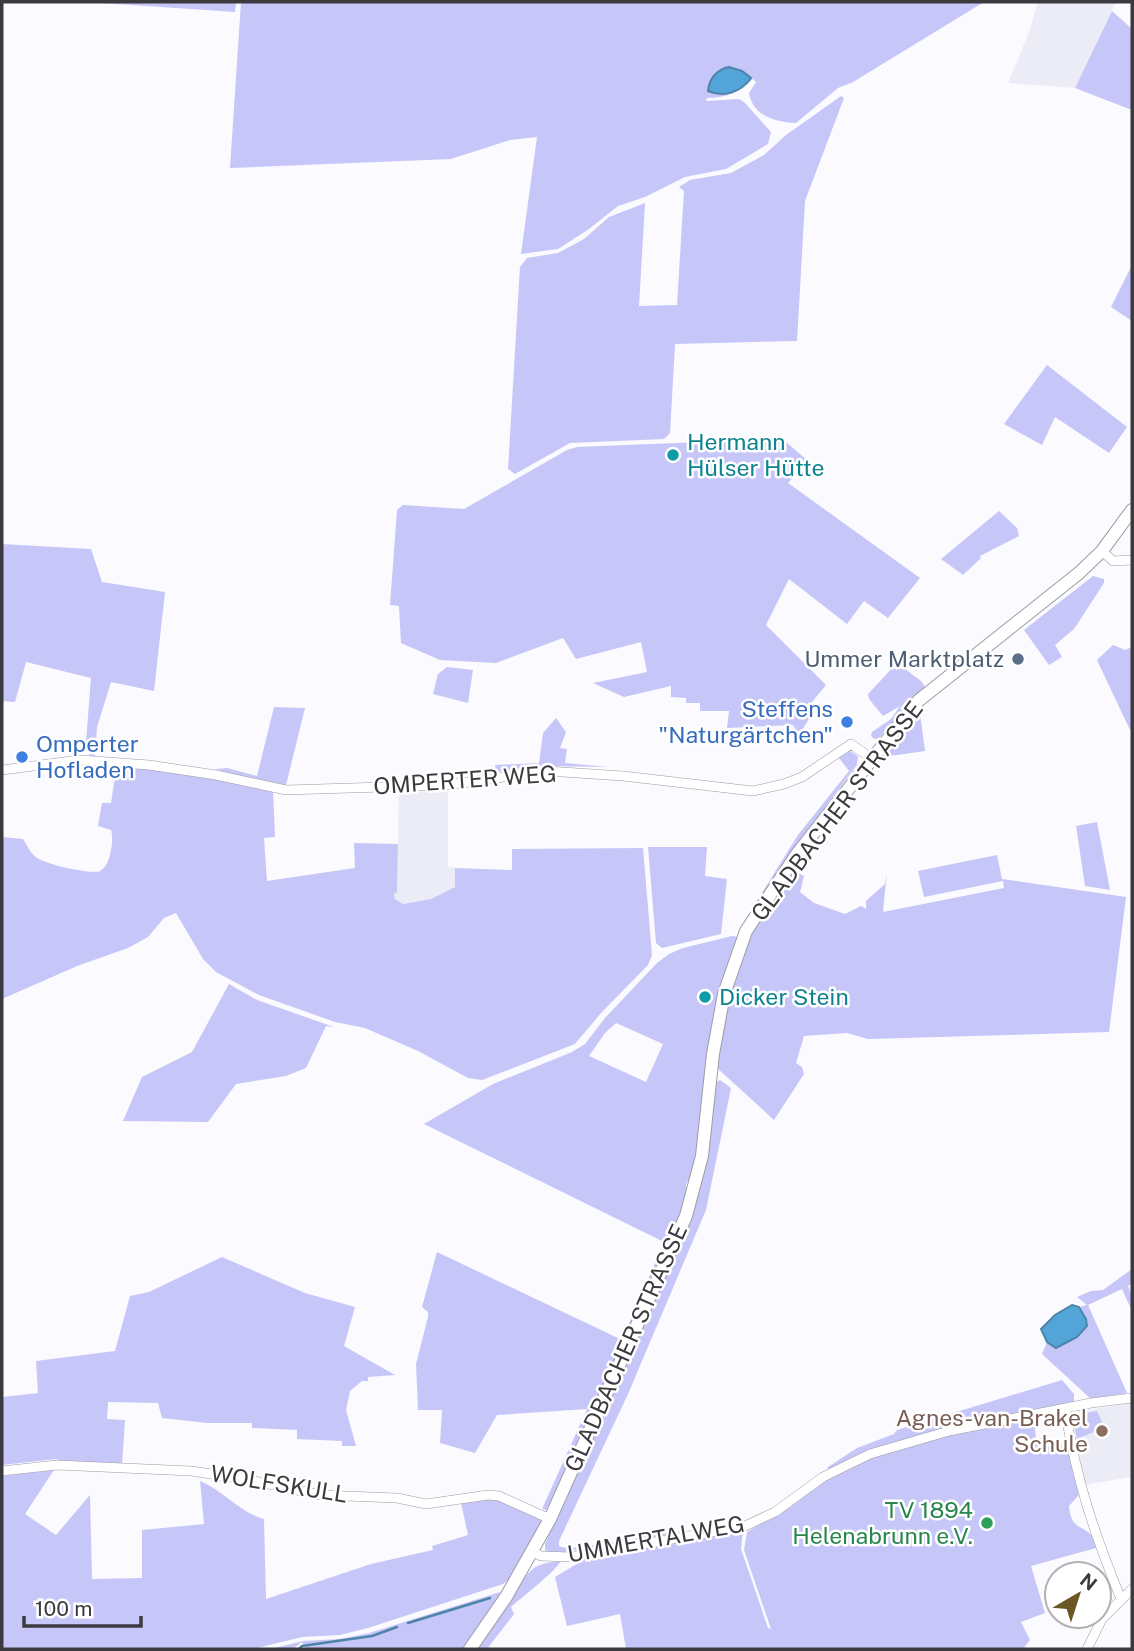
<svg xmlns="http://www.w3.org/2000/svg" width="1134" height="1651" font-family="'Public Sans',sans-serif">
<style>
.built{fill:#ebecf6}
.green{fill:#c7c6f8;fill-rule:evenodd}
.water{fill:#53a5d7;stroke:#4c85a9;stroke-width:2}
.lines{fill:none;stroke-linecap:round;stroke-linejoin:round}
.stream{stroke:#4c85a9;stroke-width:2.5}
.minor-casing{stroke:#9b9ba5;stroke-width:10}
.secondary-casing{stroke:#9b9ba5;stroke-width:14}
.minor{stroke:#fff;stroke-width:9}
.secondary{stroke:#fff;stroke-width:12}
.culture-dot{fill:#0f9aa8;stroke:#fff;stroke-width:2.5}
.service-dot{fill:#5c6f8a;stroke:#fff;stroke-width:2.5}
.shop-dot{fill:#3f7fe0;stroke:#fff;stroke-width:2.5}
.education-dot{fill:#8d6e63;stroke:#fff;stroke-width:2.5}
.leisure-dot{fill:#2e9e5b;stroke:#fff;stroke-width:2.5}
.labels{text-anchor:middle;stroke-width:5;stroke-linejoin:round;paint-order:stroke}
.culture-label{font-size:23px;fill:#0d838f;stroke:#fff;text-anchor:start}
.service-label{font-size:23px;fill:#4e5e75;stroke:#fff;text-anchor:end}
.shop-label{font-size:23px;fill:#366cbe;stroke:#fff;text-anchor:end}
.street-label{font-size:23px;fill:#3b3b3f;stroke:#fff}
.education-label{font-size:23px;fill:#785e54;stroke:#fff;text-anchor:end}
.leisure-label{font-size:23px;fill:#27864d;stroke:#fff;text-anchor:end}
</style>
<rect width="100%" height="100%" fill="#fafaff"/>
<!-- built -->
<g class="built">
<path d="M 1038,2 L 1116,2 L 1075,88 L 1008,83 L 1028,35 Z"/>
<path d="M 448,791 L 448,867 L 455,868 L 455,887 L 431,899 L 403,904 L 395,899 L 394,894 L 397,891 L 399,792 Z"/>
<path d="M 1132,1403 L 1132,1477 L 1083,1485 L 1068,1413 Z"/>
</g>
<!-- green -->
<g class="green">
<path d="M 87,2 L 236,2 L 235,12 Z"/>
<path d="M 241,2 L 984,2 L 853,82 L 838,88 L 796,123 C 775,122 753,116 749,93 L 756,82 L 753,79 C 739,92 727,98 707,98 L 706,101 L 739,99 L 744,102 L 771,132 L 768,144 L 726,169 L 685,177 L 645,197 L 618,206 L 589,229 L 558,249 L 521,254 L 537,137 L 510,140 L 451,159 L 230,168 ZM 729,67 L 742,71 L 739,89 L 727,94 L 715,94 L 720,69 Z"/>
<path d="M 1112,11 L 1132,29 L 1132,110 L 1075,88 Z"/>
<path d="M 841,96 L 844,98 L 805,201 L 797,341 L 675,344 L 670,433 L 664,439 L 570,443 L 515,474 L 508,469 L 520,267 L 527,258 L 558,253 L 584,239 L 609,217 L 645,203 L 639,306 L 677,305 L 684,191 L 679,187 L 690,180 L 731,173 L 764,155 L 786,135 Z"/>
<path d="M 1132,265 L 1132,321 L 1111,307 Z"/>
<path d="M 1047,365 L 1127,427 L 1109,453 L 1055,417 L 1042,445 L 1004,424 Z"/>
<path d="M 778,439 L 786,442 L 808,461 L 788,483 L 920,578 L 888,618 L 864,601 L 847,624 L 789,579 L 766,625 L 826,685 L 803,713 L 809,719 L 799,735 L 793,725 L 727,728 L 729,711 L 700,711 L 700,703 L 686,703 L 686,698 L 671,697 L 671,686 L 624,697 L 593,683 L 647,672 L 641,642 L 576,659 L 563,638 L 496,663 L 440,660 L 401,643 L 399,606 L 390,605 L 397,510 L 403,505 L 464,509 L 567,450 L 577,447 Z"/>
<path d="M 999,511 L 1017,528 L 1019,536 L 980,556 L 981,558 L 963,575 L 941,559 Z"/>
<path d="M 2,544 L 91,549 L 102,582 L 165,592 L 154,691 L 111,682 L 97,727 L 95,757 L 90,757 L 86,742 L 91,678 L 26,662 L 15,702 L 2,701 Z"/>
<path d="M 1093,576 L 1104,579 L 1104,583 L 1074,629 L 1055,645 L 1062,657 L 1049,665 L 1024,630 Z"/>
<path d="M 1113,645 L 1125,650 L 1132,647 L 1132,728 L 1130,730 L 1097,660 Z"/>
<path d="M 897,663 L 921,681 L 925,687 L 910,701 L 879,738 L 874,739 L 871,736 L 872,732 L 891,719 L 900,706 L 883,716 L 869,699 L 868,694 Z"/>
<path d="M 447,667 L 473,670 L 468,703 L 433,694 L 438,674 Z"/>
<path d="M 274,707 L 305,708 L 286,785 L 238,776 L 215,769 L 227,768 L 257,776 Z"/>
<path d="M 920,714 L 925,751 L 883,757 L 914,717 Z"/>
<path d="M 556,718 L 566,732 L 560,748 L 567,749 L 565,763 L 608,767 L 539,766 L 496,772 L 495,765 L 539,763 L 543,733 Z"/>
<path d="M 850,751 L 858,756 L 857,765 L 802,838 L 748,922 L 742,925 L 798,835 L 849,771 L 839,758 Z"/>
<path d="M 83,765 L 148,768 L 214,778 L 273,791 L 275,837 L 264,838 L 267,881 L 355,868 L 354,843 L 398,844 L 397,892 L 394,894 L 395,899 L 403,904 L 431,899 L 455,887 L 455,868 L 512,870 L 512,849 L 643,848 L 652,955 L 648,965 L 601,1013 L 575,1044 L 482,1080 L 468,1078 L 418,1051 L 365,1028 L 335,1022 L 259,995 L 216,972 L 203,959 L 176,913 L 164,918 L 148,937 L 128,948 L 77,966 L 2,999 L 2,837 L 23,839 C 27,845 30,853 36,857 C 43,864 92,875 100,871 C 111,866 114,839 111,830 L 98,826 L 102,803 L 111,803 L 116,770 L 83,768 Z"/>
<path d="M 1097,822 L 1110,890 L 1085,886 L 1076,826 Z"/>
<path d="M 809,844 L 812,847 L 795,871 L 804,876 L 800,892 L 814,903 L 845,914 L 861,906 L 866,909 L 866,901 L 885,884 L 887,871 L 883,912 L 1004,888 L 1003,881 L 924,897 L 918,871 L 997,855 L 1002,879 L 1126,897 L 1109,1032 L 868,1039 L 847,1033 L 804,1036 L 796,1063 L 802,1067 L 804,1074 L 774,1120 L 716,1067 L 724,1011 L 754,925 Z"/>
<path d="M 648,847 L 707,847 L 705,876 L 727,879 L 721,934 L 662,948 L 656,943 Z"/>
<path d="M 732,936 L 739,937 L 692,1182 L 688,1181 L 686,1184 L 686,1197 L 674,1233 L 623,1347 L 619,1347 L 616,1355 L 618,1359 L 547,1510 L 542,1509 L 587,1409 L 497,1415 L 475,1453 L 440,1443 L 442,1410 L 418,1410 L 416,1364 L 428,1317 L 428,1312 L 422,1307 L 437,1252 L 622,1340 L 664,1242 L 424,1124 L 493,1084 L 572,1052 L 585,1044 L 605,1018 L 657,963 L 669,954 L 683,948 ZM 616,1023 L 663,1044 L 646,1082 L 589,1056 L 605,1033 Z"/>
<path d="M 229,984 L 257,1000 L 334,1027 L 326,1026 L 306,1068 L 286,1076 L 236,1084 L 208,1122 L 123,1121 L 142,1077 L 192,1052 Z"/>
<path d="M 720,1080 L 731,1088 L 706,1210 L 628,1394 L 559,1541 L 559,1546 C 570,1553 655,1534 674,1531 L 667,1535 L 552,1554 L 545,1550 L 545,1544 L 678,1245 L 715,1083 Z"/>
<path d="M 222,1257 L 305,1293 L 355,1307 L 344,1346 L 395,1375 L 368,1377 L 368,1381 L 362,1381 L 350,1391 L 346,1410 L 356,1446 L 342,1446 L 342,1441 L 297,1439 L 297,1430 L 252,1428 L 252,1423 L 207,1423 L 162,1418 L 158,1403 L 108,1402 L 107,1419 L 125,1420 L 122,1465 L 58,1463 L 57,1459 L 2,1465 L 2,1397 L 38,1393 L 36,1361 L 115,1351 L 130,1296 L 149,1292 Z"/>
<path d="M 1132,1269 L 1132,1283 L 1128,1286 L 1132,1297 L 1132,1311 L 1122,1289 L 1088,1305 L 1127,1393 L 1091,1399 L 1042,1354 L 1047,1342 L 1056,1348 L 1086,1319 L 1079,1307 L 1087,1305 L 1077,1297 L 1091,1291 L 1103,1290 Z"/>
<path d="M 1062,1380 L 1074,1394 L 1074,1402 L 1071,1404 L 925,1433 L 873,1450 L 827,1471 L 828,1467 L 857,1448 L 894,1434 L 897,1430 Z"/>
<path d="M 1097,1411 L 1103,1424 L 1096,1431 L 1077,1439 L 1072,1415 Z"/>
<path d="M 1034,1418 L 1036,1438 L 1043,1438 L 1045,1447 L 1067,1444 L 1079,1495 L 1069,1506 C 1071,1531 1083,1524 1093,1537 C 1095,1540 1095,1544 1096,1548 L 1031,1566 L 1045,1613 L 1021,1622 L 1030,1640 L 1023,1649 L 626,1649 L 620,1614 L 567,1626 L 555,1577 L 590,1556 L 743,1530 L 741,1549 L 768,1628 L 771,1629 L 744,1550 L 747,1532 C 779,1513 809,1488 842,1471 C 901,1441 970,1429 1034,1418 Z"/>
<path d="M 54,1470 L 25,1514 L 56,1535 L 90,1495 L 92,1579 L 142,1578 L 142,1530 L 204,1524 L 200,1481 C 223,1490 240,1513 264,1519 L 266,1599 L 371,1564 L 433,1550 L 432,1546 L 468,1535 L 461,1503 L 495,1498 L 539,1517 L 542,1523 L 512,1578 L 503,1584 L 368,1628 L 340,1635 L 302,1637 L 253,1649 L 2,1649 L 2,1476 Z"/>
<path d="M 561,1561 C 553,1574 524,1595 511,1607 L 514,1614 L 487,1649 L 476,1649 C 492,1625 512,1586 534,1568 C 542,1563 552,1562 561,1561 Z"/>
<path d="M 500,1592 L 498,1602 L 464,1649 L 306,1649 L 302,1642 L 293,1649 L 270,1649 L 303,1641 L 340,1639 L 369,1633 Z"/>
</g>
<!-- water -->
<g class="water">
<path d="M 729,67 L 742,71 L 751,78 C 741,92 724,98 708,91 C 709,79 717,69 729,67 Z"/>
<path d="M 1072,1305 L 1079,1307 L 1086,1319 L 1087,1326 L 1077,1337 L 1056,1348 L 1047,1342 L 1041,1329 L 1055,1315 Z"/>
</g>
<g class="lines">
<!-- stream -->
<g class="stream">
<path d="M 408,1623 L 490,1598"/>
<path d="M 299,1649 L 302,1646 L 372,1636 L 397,1627"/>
</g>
<!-- minor casing -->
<g class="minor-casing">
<g id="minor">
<path d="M 1102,551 L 1113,561 L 1132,560"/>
<path d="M 2,770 L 80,760 L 149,765 L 216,775 L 286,790 L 447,785 L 547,771 L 623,776 L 753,791 L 784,784 L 802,777 L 851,744 L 871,758"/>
<path d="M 1065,1409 C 1076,1479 1094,1533 1121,1599"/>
<path d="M 2,1471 L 57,1465 L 191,1471 L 245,1479 L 320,1495 L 397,1498 L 426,1504 L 488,1495 L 499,1496 L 550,1519"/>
<path d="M 533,1552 L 541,1556 L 571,1557 L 745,1526 L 775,1512 L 823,1477 L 870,1454 L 949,1431 L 1091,1403 L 1132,1398"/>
<path d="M 1087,1649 L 1102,1619 L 1132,1589"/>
</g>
</g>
<!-- secondary casing -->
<g class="secondary-casing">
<path id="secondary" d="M 470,1649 L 506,1597 L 550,1519 L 686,1216 L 702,1156 L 713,1054 L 724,994 L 746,931 L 797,854 L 918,701 L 1079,573 L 1102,551 L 1132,510"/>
</g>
<!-- minor -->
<use href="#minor" class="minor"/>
<!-- secondary -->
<use href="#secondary" class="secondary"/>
</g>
<!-- markers -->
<g class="culture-dot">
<circle cx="673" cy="455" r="7"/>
<circle cx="705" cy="997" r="7"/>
</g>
<circle class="service-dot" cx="1018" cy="659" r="7"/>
<g class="shop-dot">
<circle cx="847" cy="722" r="7"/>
<circle cx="22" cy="757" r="7"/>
</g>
<circle class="education-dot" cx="1102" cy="1431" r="7"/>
<circle class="leisure-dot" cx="987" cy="1523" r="7"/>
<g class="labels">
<!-- culture labels -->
<g class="culture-label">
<text x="687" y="450">Hermann<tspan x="687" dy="26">Hülser Hütte</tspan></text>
<text x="719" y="1005">Dicker Stein</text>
</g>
<!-- service labels -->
<g class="service-label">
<text x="1004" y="667">Ummer Marktplatz</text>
</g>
<!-- shop labels -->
<g class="shop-label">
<text x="833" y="717">Steffens<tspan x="833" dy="26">"Naturgärtchen"</tspan></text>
<text x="36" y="752" text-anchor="start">Omperter<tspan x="36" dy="26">Hofladen</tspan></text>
</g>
<!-- street labels -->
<g class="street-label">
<text transform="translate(465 780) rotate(-4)" y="8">OMPERTER WEG</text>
<text transform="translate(837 811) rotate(-53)" y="8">GLADBACHER STRASSE</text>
<text transform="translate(626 1348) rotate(-66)" y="8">GLADBACHER STRASSE</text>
<text transform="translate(279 1484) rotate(9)" y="8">WOLFSKULL</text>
<text transform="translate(656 1539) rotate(-10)" y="8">UMMERTALWEG</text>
</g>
<!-- education labels -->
<g class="education-label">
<text x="1088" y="1426">Agnes-van-Brakel<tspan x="1088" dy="26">Schule</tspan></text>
</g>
<!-- leisure labels -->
<g class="leisure-label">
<text x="973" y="1518">TV 1894<tspan x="973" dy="26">Helenabrunn e.V.</tspan></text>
</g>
</g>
<!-- border -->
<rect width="1134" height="1651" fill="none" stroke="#3b3b3f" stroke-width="7"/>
<!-- north arrow -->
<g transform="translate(1078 1595) rotate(39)"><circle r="33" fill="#ffffff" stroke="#b1b1b2" stroke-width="2"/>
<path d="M0-5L12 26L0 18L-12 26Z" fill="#6a5725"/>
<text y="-10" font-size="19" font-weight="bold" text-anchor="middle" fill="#3b3b3f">N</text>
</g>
<!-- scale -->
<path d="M24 1616v10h117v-10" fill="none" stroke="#3b3b3f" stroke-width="3.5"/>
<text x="35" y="1616" font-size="21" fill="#3b3b3f" stroke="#ffffff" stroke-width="5" paint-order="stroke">100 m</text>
</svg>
